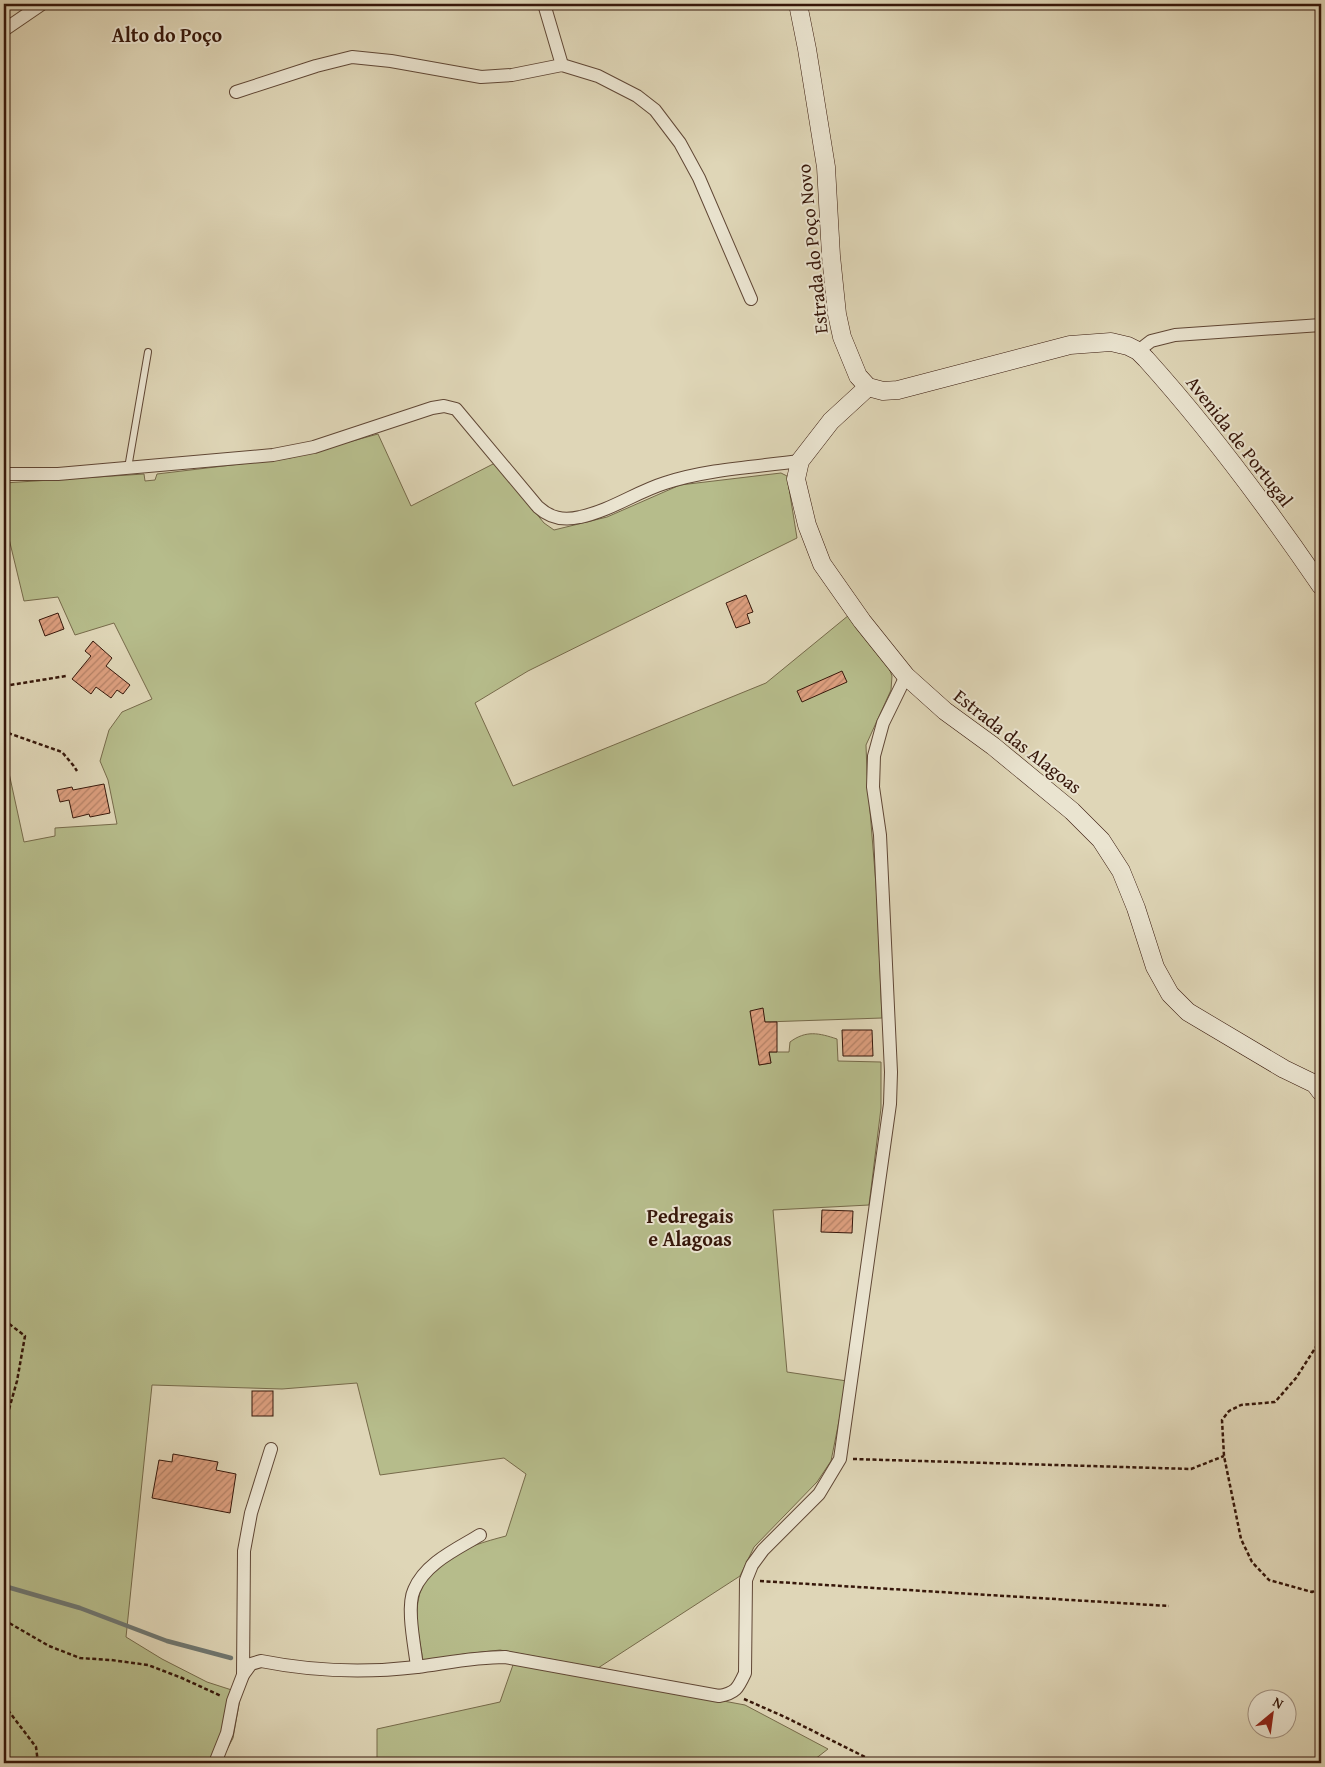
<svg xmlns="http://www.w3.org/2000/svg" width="1325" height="1767" font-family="'Gentium Book Plus',serif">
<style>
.green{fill:#b6bc8b;stroke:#766a4a}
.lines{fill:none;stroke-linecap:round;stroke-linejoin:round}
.stream{stroke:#6f7771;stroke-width:4.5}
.building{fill:url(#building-hatch);stroke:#36170a}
.lane-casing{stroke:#604735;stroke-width:8}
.street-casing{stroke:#604735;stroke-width:14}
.secondary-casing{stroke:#36170a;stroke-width:19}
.path{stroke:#36170a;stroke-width:2.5;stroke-dasharray:4 2.5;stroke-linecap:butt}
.lane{stroke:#eae4d0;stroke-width:6}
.street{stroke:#eae4d0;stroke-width:12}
.secondary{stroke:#eae4d0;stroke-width:18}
.labels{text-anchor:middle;stroke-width:4;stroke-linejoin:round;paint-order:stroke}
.street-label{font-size:19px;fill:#36170a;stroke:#eae4d0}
.neighbourhood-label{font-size:20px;font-weight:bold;fill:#36170a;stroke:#eae4d0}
</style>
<defs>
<pattern id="building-hatch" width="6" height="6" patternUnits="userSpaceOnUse" patternTransform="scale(1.25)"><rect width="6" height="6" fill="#dd9f7f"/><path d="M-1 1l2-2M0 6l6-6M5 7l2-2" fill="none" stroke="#b48166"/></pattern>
</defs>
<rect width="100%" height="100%" fill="#dfd6b7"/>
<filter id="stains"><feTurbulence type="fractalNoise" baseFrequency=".004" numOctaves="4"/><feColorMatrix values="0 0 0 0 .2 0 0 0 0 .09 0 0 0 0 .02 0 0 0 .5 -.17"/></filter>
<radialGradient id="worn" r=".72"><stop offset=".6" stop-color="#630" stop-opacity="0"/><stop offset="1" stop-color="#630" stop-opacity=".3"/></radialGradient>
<!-- green -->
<g class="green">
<path d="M 378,434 L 411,506 L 495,463 L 544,523 L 554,530 L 607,517 L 680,485 L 781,473 L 787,476 L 797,538 L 528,671 L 475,703 L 513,786 L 766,683 L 849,615 L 888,665 L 892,676 L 891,690 L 866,745 L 867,773 L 877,898 L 882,1018 L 765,1022 L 759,1065 L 771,1063 L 769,1052 L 789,1052 L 790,1042 C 806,1030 819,1033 837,1039 L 838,1061 L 881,1062 L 881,1108 L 869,1205 L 773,1210 L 787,1372 L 847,1381 L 831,1461 L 817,1482 L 754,1547 L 740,1576 L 598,1668 L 500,1650 L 464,1654 L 423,1661 C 421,1646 416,1627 417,1611 C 419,1561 464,1547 506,1536 L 526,1474 L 504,1458 L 380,1475 L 357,1383 L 282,1389 L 152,1385 L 126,1637 L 162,1659 L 207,1682 L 241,1693 L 233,1738 L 220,1763 L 4,1763 L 4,750 L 24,842 L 55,836 L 55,828 L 117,824 L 108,780 L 100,761 L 109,730 L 122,712 L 152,699 L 114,623 L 75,635 L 58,597 L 24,601 L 4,518 L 4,483 L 144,474 L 145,481 L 155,480 L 157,474 L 290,458 Z"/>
<path d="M 514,1662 L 745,1705 L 828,1749 L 810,1763 L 377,1763 L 377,1729 L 500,1702 Z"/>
</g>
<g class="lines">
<!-- stream -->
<path class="stream" d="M 4,1586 L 80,1608 L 167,1641 L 231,1658"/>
</g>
<!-- building -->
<g class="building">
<path d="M 746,595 L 753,612 L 747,614 L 750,623 L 736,628 L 726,603 Z"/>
<path d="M 58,613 L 64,629 L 45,636 L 39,620 Z"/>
<path d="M 93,641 L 112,658 L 106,666 L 130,685 L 123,694 L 117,690 L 111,698 L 96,687 L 91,694 L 72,679 L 91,656 L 85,651 Z"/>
<path d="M 842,671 L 847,682 L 802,702 L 797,691 Z"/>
<path d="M 104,784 L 110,813 L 90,817 L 89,814 L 73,818 L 69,800 L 60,802 L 57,790 L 72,787 L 73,790 Z"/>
<path d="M 763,1008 L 765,1022 L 777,1022 L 777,1052 L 769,1052 L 771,1063 L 759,1065 L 750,1011 Z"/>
<path d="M 842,1030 L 872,1030 L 873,1056 L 843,1056 Z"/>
<path d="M 822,1210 L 853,1211 L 852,1233 L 821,1232 Z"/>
<rect x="252" y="1391" width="21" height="25"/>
<path d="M 173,1454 L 218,1462 L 216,1470 L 236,1474 L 230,1513 L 152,1498 L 159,1460 L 172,1462 Z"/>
</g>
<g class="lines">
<!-- lane casing -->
<g class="lane-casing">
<path id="lane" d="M 128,468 L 148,352"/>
</g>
<!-- street casing -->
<g class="street-casing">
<g id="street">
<path d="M 544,4 L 562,65"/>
<path d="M 4,30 L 42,4"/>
<path d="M 236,92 L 316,66 L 352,57 L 391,61 L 481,77 L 512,75 L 562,65 L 598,76 L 637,96 L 655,110 L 680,143 L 699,178 L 751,299"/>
<path d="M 1138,351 L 1151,341 L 1175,335 L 1321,325"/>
<path d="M 4,474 L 58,474 L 273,455 L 314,447 L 432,408 L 444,406 L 456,409 L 538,507 C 550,518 563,521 580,517 C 610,511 636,492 665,483 C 708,469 755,467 800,461"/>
<path d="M 417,1667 C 415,1648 406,1607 414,1590 C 425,1563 457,1549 480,1535"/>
<path d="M 243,1675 L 244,1551 L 251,1513 L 271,1449"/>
<path d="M 215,1763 L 227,1733 L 233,1701 L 243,1675 L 251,1664 L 261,1661 C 311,1671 366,1673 417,1667 C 447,1663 475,1657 505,1657 L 719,1696 C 736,1693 738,1688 745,1673 L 746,1580 L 752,1565 L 763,1550 L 819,1494 L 840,1459 L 890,1104 L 891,1072 L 880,835 L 873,787 L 874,756 L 883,723 L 906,676"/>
</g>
</g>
<!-- secondary casing -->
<g class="secondary-casing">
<g id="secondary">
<path d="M 798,4 L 807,49 L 826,167 L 831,256 L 837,314 L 842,337 L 858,376 L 868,387 L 883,391 L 898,390 L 1070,345 L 1111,342 L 1128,346 L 1138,351 L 1146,359 C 1210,430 1267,507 1321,586"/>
<path d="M 868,387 L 831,421 L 800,461 L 796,479 L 807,525 L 822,564 L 862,621 L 906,676 L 945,711 L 993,746 L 1072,811 L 1101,840 L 1121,871 L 1136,908 L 1155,967 L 1170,994 L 1188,1012 L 1284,1069 L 1315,1084 L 1321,1092"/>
</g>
</g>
<!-- path -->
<g class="path">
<path d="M 4,686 L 66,676"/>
<path d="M 4,728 L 8,733 L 62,752 L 73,765 L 77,771"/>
<path d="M 4,1320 L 25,1336 L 17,1381 L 4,1427"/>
<path d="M 1321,1339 L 1296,1378 L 1275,1402 L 1241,1405 L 1229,1411 L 1222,1420 L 1224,1456 L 1241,1539 L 1252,1562 L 1269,1580 L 1312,1592 L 1321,1588"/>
<path d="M 853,1459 L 1191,1469 L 1224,1456"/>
<path d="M 760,1581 L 1169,1606"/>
<path d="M 4,1620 L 49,1646 L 80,1658 L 111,1660 L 148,1665 L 182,1678 L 221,1696"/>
<path d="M 744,1699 L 785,1717 L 877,1763"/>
<path d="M 4,1705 L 36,1747 L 38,1763"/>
</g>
<!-- lane -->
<use href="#lane" class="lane"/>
<!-- street -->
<use href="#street" class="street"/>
<!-- secondary -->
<use href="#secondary" class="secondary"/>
</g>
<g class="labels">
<!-- street labels -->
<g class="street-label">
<text transform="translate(812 249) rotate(-96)" y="7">Estrada do Poço Novo</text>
<text transform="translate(1240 441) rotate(52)" y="7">Avenida de Portugal</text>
<text transform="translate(1018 741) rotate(38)" y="7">Estrada das Alagoas</text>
</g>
<!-- neighbourhood labels -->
<g class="neighbourhood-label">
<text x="167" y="42">Alto do Poço</text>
<text x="690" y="1223">Pedregais<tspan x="690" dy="23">e Alagoas</tspan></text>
</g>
</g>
<!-- margin -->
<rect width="1325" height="1767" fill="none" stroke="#dfd6b7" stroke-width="20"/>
<rect x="5" y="5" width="1315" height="1757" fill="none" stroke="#36170a" stroke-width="2.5"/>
<rect x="10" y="10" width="1305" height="1747" fill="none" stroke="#36170a"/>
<!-- north arrow -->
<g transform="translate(1272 1714) rotate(29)"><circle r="24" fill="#eae4d0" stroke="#a29281"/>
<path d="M0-4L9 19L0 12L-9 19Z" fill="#8f2418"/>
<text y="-8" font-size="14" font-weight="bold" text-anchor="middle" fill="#36170a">N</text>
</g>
<rect width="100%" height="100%" filter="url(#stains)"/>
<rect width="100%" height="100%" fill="url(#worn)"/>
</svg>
